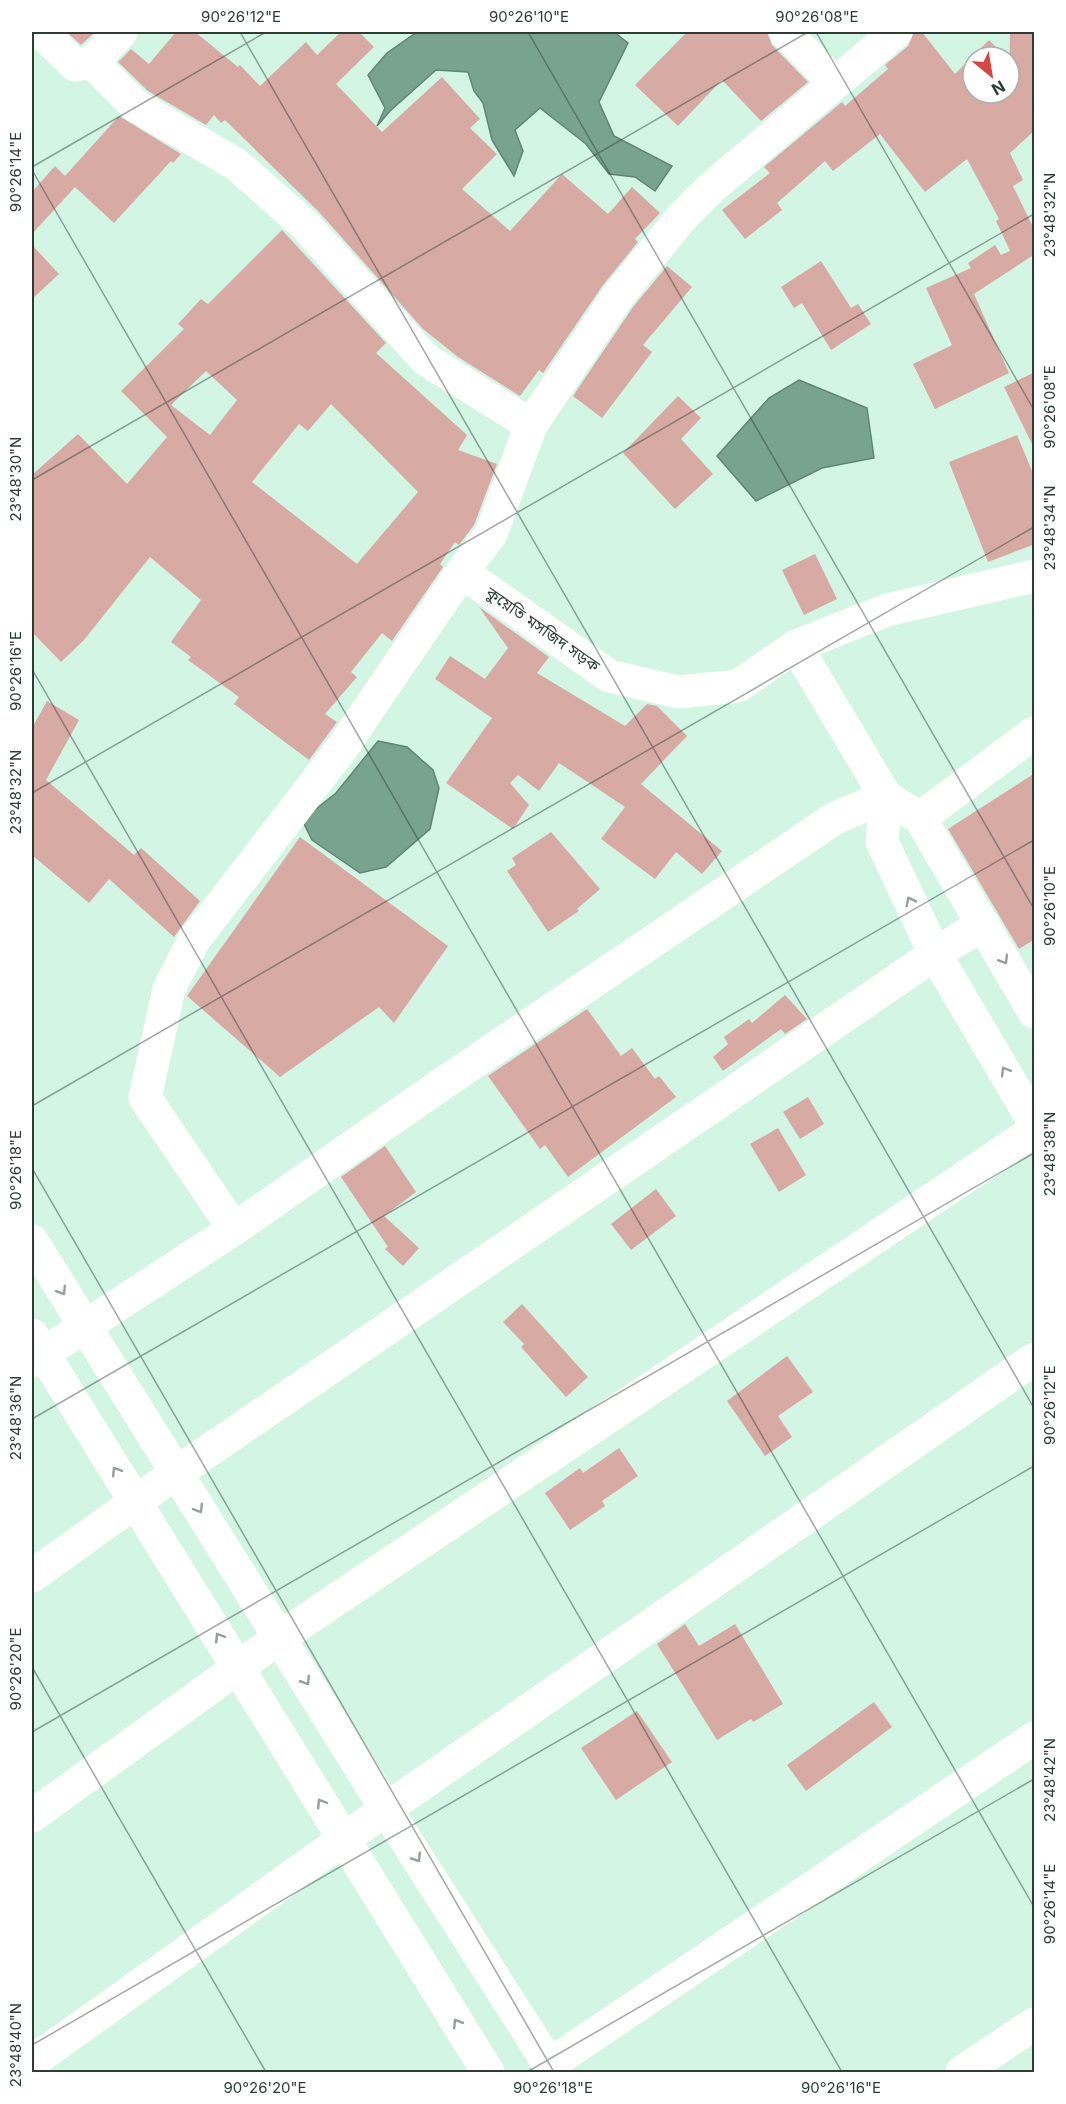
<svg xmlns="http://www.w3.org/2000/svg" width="1066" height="2104" font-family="Inter,'Noto Sans Bengali',sans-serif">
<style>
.water{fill:#78a38f;stroke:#628474;stroke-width:1.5}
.building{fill:#d8aaa4;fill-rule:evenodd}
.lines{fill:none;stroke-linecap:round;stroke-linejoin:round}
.minor{stroke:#fff;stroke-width:33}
.tertiary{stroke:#fff;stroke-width:33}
.oneway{stroke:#969e9a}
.ticks{fill:none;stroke:#2e3c35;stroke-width:1.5;stroke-opacity:0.45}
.labels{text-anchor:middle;stroke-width:5;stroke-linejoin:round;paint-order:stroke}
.street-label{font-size:16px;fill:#2e3c35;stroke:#fff}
.neatline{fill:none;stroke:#2e3c35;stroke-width:2}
.ticks-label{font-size:15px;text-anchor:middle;fill:#2e3c35}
</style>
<rect width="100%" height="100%" fill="#d2f5e4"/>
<!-- water -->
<g class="water">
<path d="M 417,32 L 614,32 L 628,43 L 599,102 L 614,136 L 672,166 L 655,191 L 635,177 L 609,174 L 586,144 L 540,108 L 515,130 L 523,151 L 514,176 L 492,140 L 483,103 L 474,91 L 468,72 L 436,70 L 390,111 L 377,126 L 385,108 L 368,75 L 387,53 Z"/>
<path d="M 799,380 L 867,408 L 874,458 L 822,468 L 756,501 L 717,456 L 769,398 Z"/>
<path d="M 378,741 L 407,747 L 433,770 L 439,788 L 430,829 L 386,867 L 360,873 L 312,840 L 302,820 L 336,793 Z"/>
</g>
<!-- building -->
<g class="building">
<path d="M 67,32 L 92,32 L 94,33 L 81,45 Z"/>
<path d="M 176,32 L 195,32 L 238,67 L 240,65 L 260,86 L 306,42 L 317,55 L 341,32 L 359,32 L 374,47 L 336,84 L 382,132 L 442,77 L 480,119 L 470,128 L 497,154 L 462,189 L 510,231 L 562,174 L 608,214 L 632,187 L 660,213 L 635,239 L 638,242 L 603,285 L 543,373 L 539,370 L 520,396 L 458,357 L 423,329 L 319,212 L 225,120 L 221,123 L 214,115 L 206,125 L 148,91 L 118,62 L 131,49 L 149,64 Z"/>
<path d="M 687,32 L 767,32 L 772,45 L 808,82 L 761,121 L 722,80 L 678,126 L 635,85 Z"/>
<path d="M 914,32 L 922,32 L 955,74 L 989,40 L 1006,57 L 973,57 L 973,93 L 1009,93 L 1010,32 L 1035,32 L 1035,130 L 1010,153 L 1023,180 L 1013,186 L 1035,231 L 1035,254 L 974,294 L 1009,373 L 935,409 L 913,364 L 952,345 L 926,288 L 971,268 L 968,263 L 995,245 L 1001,255 L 1010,251 L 996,221 L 999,219 L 967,159 L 925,192 L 880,134 L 833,171 L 825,161 L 777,203 L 782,210 L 745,239 L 722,210 L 770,173 L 764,167 L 842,102 L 845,106 L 888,69 L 885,65 L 908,46 Z"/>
<path d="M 119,116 L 181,154 L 173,163 L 171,161 L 114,223 L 75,187 L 32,234 L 32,192 L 55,166 L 65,176 Z"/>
<path d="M 282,230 L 386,343 L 376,353 L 467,435 L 458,450 L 497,464 L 474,525 L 459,545 L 455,542 L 440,564 L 443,567 L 392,641 L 382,633 L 351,672 L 357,677 L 325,714 L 337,722 L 309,760 L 234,704 L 239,697 L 188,660 L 191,657 L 171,642 L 201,600 L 150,557 L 84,640 L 61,662 L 32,632 L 32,475 L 78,434 L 127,484 L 167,437 L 121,391 L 184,329 L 178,324 L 201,299 L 208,304 ZM 206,371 L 237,400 L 210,435 L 171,405 ZM 331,404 L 418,492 L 357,564 L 252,482 L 299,424 L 308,431 Z"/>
<path d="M 32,245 L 59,274 L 32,299 Z"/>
<path d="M 821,261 L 851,308 L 858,304 L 871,324 L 831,350 L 802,303 L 794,308 L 781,287 Z"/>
<path d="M 667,266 L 692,287 L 643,345 L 652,352 L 602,418 L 573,396 L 633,307 Z"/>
<path d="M 1035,372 L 1035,450 L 1004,387 Z"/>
<path d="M 678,396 L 701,418 L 681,439 L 713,474 L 675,509 L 623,453 Z"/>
<path d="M 1017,435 L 1035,478 L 1035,544 L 988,562 L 949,462 Z"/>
<path d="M 815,554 L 837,599 L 804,615 L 782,570 Z"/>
<path d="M 479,607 L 549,657 L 537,673 L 625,726 L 647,704 L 657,706 L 687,736 L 641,784 L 722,851 L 702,874 L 676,852 L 655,879 L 601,839 L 625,807 L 559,763 L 539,791 L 518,775 L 510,783 L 529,805 L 513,829 L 446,783 L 492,718 L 435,679 L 450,656 L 485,679 L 508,648 Z"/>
<path d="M 47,701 L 79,720 L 46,780 L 134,855 L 141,848 L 200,901 L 174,937 L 109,879 L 89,903 L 32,855 L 32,728 Z"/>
<path d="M 1035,773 L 1035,939 L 1019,949 L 948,829 Z"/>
<path d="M 551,832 L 600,889 L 577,909 L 579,911 L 548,932 L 507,871 L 516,865 L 512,858 Z"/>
<path d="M 300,837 L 448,946 L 394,1023 L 379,1007 L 280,1077 L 187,996 Z"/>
<path d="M 785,995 L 807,1019 L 785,1034 L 781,1029 L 723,1071 L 713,1057 L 728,1044 L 724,1037 L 749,1019 L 752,1023 Z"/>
<path d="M 587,1009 L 621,1056 L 632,1048 L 655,1079 L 659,1076 L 676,1097 L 568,1177 L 545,1145 L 540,1149 L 488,1076 Z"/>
<path d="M 808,1097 L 824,1124 L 800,1139 L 783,1112 Z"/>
<path d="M 778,1128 L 806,1175 L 779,1192 L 750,1144 Z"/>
<path d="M 385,1146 L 416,1192 L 384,1216 L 419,1248 L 403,1266 L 385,1249 L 388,1247 L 341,1177 Z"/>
<path d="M 656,1189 L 676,1216 L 631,1250 L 611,1224 Z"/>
<path d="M 522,1304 L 588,1377 L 566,1397 L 521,1347 L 524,1344 L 503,1322 Z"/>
<path d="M 787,1356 L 813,1392 L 778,1416 L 792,1437 L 765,1456 L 727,1401 Z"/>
<path d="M 619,1448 L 638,1476 L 602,1501 L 605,1506 L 570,1530 L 545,1493 L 580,1468 L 583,1473 Z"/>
<path d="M 685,1624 L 699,1646 L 735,1624 L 783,1704 L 753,1722 L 751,1719 L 717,1740 L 657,1644 Z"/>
<path d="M 874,1702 L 892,1727 L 806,1791 L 787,1765 Z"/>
<path d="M 637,1711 L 672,1762 L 616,1800 L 581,1748 Z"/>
</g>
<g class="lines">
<!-- minor -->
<g class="minor">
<path d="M 41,32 L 75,65 L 92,62 L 136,106 L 237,165 L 305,225 L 425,359 L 531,425"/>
<path d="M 785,32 L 835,83"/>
<path d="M 92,62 L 121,32"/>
<path d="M 462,572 L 609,676 L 678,692 L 738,686 L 796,646 L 887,610 L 1034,576"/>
<path d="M 920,818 L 1034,733"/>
<path d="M 234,1229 L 145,1098 L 169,989 L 194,940 L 342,748 L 462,572 L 491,534 L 531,425 L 618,296 L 682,217 L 711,188 L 896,32"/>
<path d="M 32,1241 L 386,1809 L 554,2072"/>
<path d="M 32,1335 L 488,2072"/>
<path d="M 32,1361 L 234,1229 L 442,1084 L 835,818 L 886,797"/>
<path d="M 32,1576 L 176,1473 L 935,954 L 983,924"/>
<path d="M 32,1816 L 279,1638 L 1034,1131"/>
<path d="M 32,2062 L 386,1809 L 1034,1359"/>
<path d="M 549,2065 L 1034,1738"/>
<path d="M 962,2072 L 1034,2024"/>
</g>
<!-- tertiary -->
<g class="tertiary">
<path d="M 796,646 L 886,797 L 920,818 L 1034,1012"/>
<path d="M 886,797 L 882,842 L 935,954 L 1034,1122"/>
</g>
</g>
<!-- one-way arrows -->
<defs><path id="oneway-chevron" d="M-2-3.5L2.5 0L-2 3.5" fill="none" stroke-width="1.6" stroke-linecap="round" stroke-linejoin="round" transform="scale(1.5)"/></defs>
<g class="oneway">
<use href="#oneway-chevron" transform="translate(910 901) rotate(-116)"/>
<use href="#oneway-chevron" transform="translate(1004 960) rotate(59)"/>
<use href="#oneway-chevron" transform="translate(1005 1071) rotate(-121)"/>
<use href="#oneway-chevron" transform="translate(62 1291) rotate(58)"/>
<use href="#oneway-chevron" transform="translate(116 1471) rotate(-122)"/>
<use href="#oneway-chevron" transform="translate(199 1509) rotate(58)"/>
<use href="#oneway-chevron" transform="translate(219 1637) rotate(-122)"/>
<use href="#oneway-chevron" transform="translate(306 1681) rotate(58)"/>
<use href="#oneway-chevron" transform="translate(321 1803) rotate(-122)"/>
<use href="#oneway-chevron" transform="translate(417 1858) rotate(57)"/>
<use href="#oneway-chevron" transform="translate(457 2023) rotate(-122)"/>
</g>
<!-- ticks -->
<path class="ticks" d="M 240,32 L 1034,1408M 528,32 L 1034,909M 816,32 L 1034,410M 32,167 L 266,32M 32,170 L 1034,1907M 32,480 L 808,32M 32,669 L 842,2072M 32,793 L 1034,214M 32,1106 L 1034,527M 32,1168 L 554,2072M 32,1419 L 1034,840M 32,1667 L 266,2072M 32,1732 L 1034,1153M 32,2045 L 1034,1466M 527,2072 L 1034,1779"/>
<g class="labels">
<!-- street labels -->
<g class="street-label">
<text transform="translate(543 629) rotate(35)" y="6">কুয়েতি মসজিদ সড়ক</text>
</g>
</g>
<!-- border -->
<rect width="1066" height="2104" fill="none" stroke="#ffffff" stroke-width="66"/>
<!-- north arrow -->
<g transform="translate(991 75) rotate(150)"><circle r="28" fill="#ffffff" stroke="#abb1ae" stroke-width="1.5"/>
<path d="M0-4.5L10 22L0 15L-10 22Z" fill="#d64741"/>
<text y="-9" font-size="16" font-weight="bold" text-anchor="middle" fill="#2e3c35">N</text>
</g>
<rect x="33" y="33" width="1000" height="2038" class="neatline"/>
<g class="ticks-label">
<text x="241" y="22">90°26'12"E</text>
<text x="529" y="22">90°26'10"E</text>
<text x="817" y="22">90°26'08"E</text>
<text transform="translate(16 172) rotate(-90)" y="5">90°26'14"E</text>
<text transform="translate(1050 215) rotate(-90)" y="5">23°48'32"N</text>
<text transform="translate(1050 407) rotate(-90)" y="5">90°26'08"E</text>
<text transform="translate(16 479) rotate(-90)" y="5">23°48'30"N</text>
<text transform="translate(1050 528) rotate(-90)" y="5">23°48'34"N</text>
<text transform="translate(16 671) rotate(-90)" y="5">90°26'16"E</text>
<text transform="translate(16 792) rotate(-90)" y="5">23°48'32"N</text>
<text transform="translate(1050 906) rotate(-90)" y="5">90°26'10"E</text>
<text transform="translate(1050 1154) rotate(-90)" y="5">23°48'38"N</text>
<text transform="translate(16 1170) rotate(-90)" y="5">90°26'18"E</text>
<text transform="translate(1050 1405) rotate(-90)" y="5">90°26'12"E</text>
<text transform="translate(16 1418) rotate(-90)" y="5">23°48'36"N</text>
<text transform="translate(16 1669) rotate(-90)" y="5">90°26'20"E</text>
<text transform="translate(1050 1780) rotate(-90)" y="5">23°48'42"N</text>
<text transform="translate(1050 1904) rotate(-90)" y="5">90°26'14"E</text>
<text transform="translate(16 2045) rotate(-90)" y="5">23°48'40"N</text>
<text x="265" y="2093">90°26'20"E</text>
<text x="553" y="2093">90°26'18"E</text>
<text x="841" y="2093">90°26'16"E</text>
</g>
</svg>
